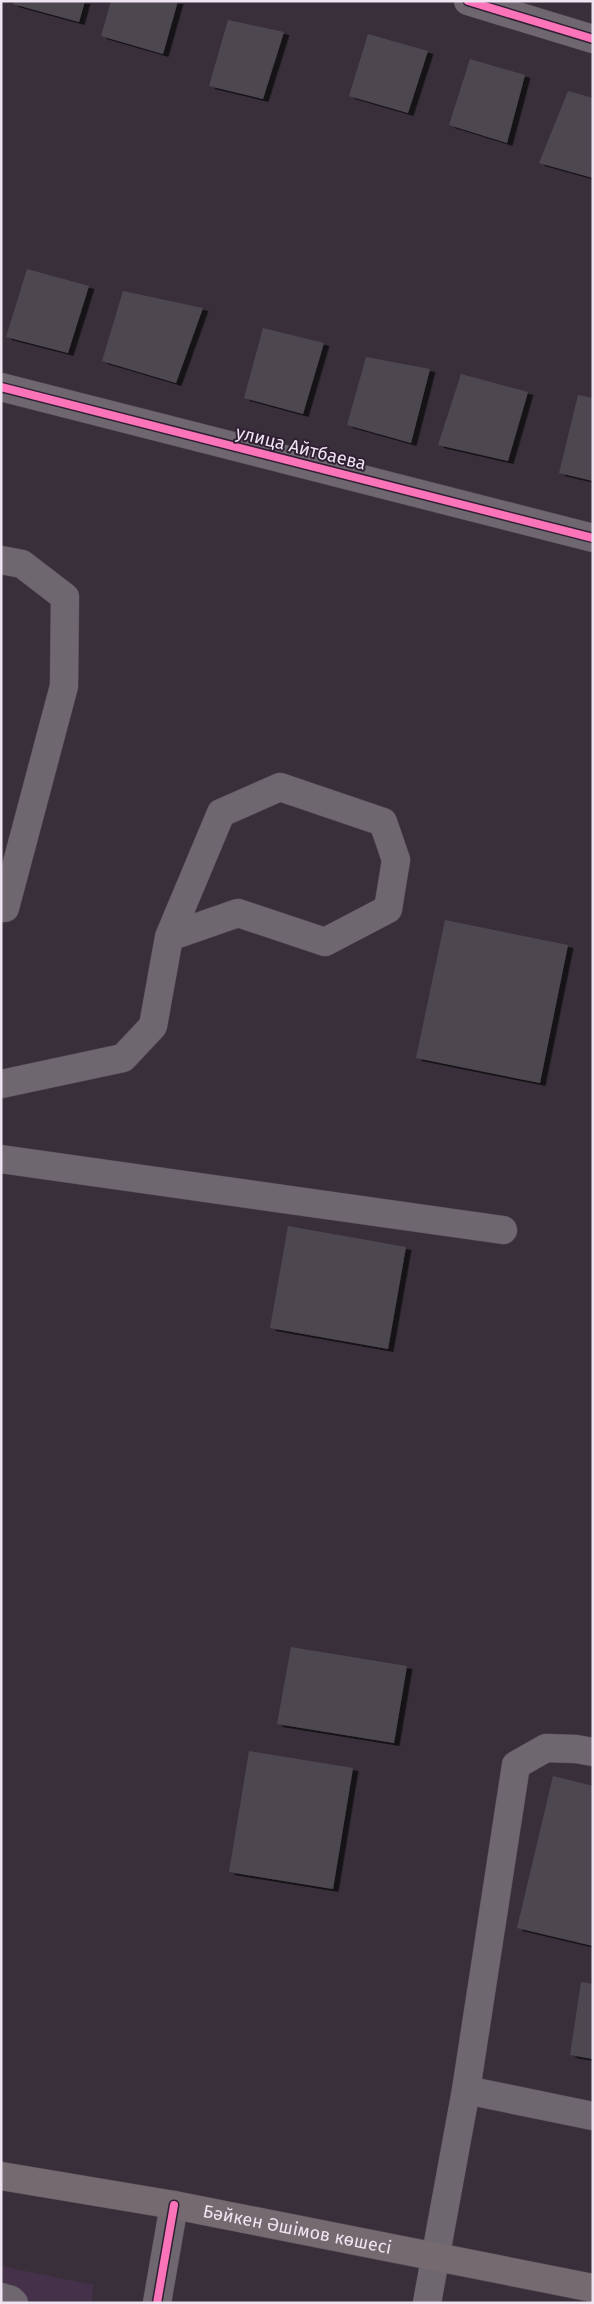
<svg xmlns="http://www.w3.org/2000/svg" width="594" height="2304" font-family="'Fira Sans',sans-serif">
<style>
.built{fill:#45314a}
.building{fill:#4e4750;filter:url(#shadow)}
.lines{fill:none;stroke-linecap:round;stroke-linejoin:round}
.minor-casing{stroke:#554d57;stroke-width:29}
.major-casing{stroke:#554d57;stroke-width:29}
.minor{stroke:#6f6770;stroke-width:28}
.major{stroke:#766a71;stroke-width:28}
.cycleway-casing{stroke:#312034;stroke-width:11}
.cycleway{stroke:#fb73b8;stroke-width:8}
.labels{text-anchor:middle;stroke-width:4;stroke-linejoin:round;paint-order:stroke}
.street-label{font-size:18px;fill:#efe4f1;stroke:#312034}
</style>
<defs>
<filter id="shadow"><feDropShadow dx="5.5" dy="3" stdDeviation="0" flood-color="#0009"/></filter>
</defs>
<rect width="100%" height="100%" fill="#382f3a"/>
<!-- built -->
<path class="built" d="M 1,2266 L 94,2285 L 91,2303 L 1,2303 Z"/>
<!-- building -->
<g class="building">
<path d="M 14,1 L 85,1 L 79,22 L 13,4 Z"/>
<path d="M 111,1 L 178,1 L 163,54 L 101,36 Z"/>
<path d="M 228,20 L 284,32 L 263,99 L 209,86 Z"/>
<path d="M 368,34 L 428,51 L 408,113 L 349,96 Z"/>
<path d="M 470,59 L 525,75 L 507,143 L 449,125 Z"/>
<path d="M 568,91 L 593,98 L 593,178 L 539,163 Z"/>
<path d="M 27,269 L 89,286 L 68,353 L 6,337 Z"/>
<path d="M 123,291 L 203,308 L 176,383 L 102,361 Z"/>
<path d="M 263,328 L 324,343 L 303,414 L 244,398 Z"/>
<path d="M 366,357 L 430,369 L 411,443 L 347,425 Z"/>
<path d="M 461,374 L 528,392 L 508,461 L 438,445 Z"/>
<path d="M 578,395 L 593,398 L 593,481 L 559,473 Z"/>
<path d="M 445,920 L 568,945 L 540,1083 L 416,1058 Z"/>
<path d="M 288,1226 L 406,1247 L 388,1349 L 270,1328 Z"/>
<path d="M 291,1647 L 407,1666 L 394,1743 L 277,1724 Z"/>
<path d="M 249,1751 L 353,1768 L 333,1889 L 229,1872 Z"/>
<path d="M 553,1776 L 593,1786 L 593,1946 L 517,1928 Z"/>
<path d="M 581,1982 L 593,1984 L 593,2059 L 570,2055 Z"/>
</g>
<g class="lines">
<!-- minor casing -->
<g class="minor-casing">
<g id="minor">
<path d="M 468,1 L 593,39"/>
<path d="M 1,387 L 593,538"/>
<path d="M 1,560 L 22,564 L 65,597 L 64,686 L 5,908"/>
<path d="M 1,1084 L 123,1058 L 153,1026 L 169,937 L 221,813 L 280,787 L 383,822 L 396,860 L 388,909 L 325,942 L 238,913 L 169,937"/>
<path d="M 1,1159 L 503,1230"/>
<path d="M 466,2090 L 593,2116"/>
<path d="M 1,2297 L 11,2300 L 14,2303"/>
<path d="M 157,2303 L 174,2205"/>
<path d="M 427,2303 L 466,2090 L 516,1765 L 546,1748 L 576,1749 L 593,1752"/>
</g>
</g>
<!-- major casing -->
<g class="major-casing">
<g id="major">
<path id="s1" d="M 1,2176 L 174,2205 L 593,2288"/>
</g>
</g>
<!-- minor -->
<use href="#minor" class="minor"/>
<!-- major -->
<use href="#major" class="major"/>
<!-- cycleway casing -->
<g class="cycleway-casing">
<g id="cycleway">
<path d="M 468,1 L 593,39"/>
<path d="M 1,387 L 593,538"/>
<path d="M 157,2303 L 174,2205"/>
</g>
</g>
<!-- cycleway -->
<use href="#cycleway" class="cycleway"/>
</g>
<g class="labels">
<!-- street labels -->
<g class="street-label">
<text transform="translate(301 448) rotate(14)" y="6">улица Айтбаева</text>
<text dy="6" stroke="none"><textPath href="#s1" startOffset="301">Бәйкен Әшімов көшесі</textPath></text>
</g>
</g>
<!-- border -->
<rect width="594" height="2304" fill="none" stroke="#efe4f1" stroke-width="5"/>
</svg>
